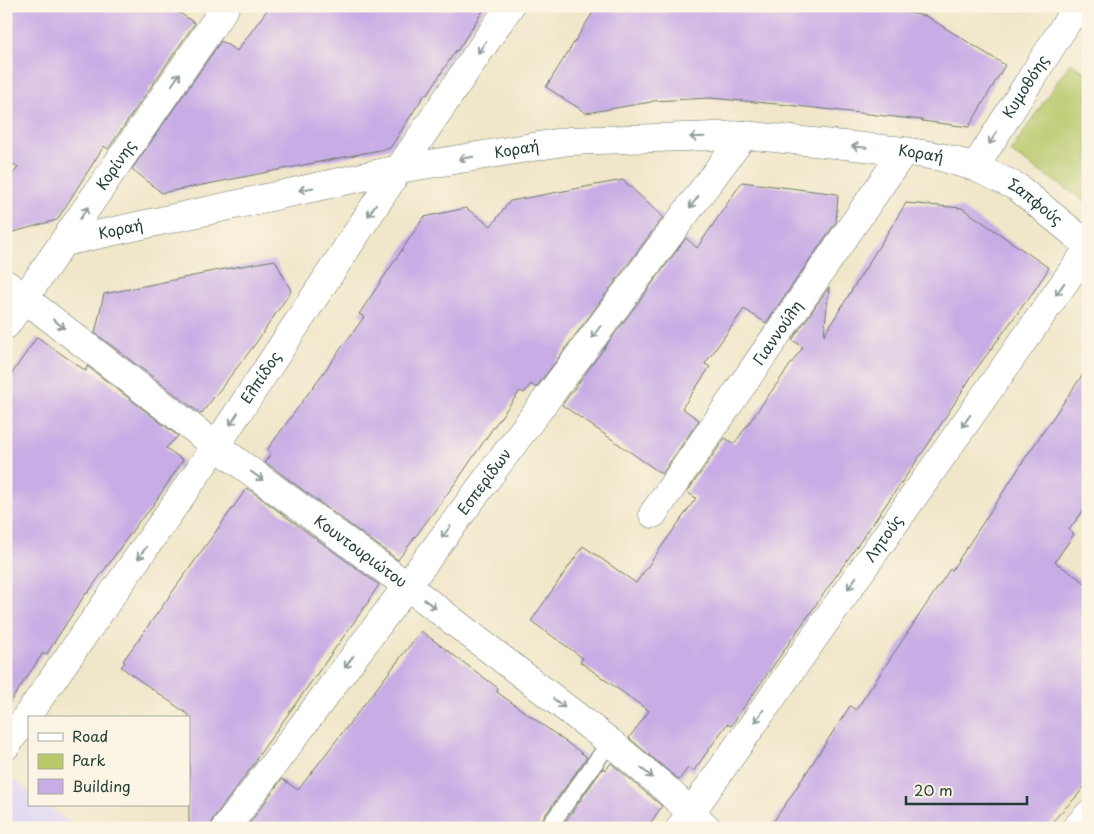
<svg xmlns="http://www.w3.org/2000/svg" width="1094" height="834" font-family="'Playpen Sans',sans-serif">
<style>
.built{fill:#ded5f5}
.green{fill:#b8c86b;stroke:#6c8250}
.building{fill:#c7ace5}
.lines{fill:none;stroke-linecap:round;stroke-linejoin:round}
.service-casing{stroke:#687868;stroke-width:18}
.minor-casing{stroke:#687868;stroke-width:29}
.tertiary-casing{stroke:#687868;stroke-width:29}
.service{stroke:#fff;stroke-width:16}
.minor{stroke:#fff;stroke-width:28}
.tertiary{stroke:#fff;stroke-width:28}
.oneway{stroke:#8f9e9a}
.labels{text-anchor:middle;stroke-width:5;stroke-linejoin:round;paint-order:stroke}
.street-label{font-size:15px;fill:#1f3d34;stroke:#fcf5e5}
</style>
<rect width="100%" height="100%" fill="#fcf5e5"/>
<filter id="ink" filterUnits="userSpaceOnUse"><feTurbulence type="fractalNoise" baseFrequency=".02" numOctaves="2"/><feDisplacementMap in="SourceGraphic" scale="10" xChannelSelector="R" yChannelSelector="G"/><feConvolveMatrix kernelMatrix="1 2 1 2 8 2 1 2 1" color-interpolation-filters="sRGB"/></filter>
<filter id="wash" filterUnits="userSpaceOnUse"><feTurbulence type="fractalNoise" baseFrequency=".0096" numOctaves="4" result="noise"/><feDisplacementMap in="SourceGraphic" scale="20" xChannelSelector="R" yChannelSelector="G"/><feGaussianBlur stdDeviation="1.12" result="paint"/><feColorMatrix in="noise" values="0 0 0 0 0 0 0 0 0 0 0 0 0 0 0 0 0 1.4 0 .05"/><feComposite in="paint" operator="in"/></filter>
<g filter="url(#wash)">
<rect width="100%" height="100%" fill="#f0e6c9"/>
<!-- built -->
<path class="built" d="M 6,774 L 29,792 L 29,805 L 47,805 L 76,828 L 6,828 Z"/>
<!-- green -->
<path class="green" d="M 1070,63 L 1088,74 L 1088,203 L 1010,152 Z"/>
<g id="blocks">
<!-- building -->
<g class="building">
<path d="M 6,6 L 169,6 L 195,23 L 108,149 L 104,146 L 57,220 L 6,234 L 6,184 L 18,167 L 6,159 Z"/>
<path d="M 270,6 L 486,6 L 457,51 L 456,50 L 427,95 L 425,94 L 390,148 L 162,193 L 132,169 L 221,41 L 237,51 Z"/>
<path d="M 597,6 L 899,6 L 897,11 L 926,16 L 1005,65 L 969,127 L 922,121 L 922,120 L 788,105 L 710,98 L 652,101 L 651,102 L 586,113 L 546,87 Z"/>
<path d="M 623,180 L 663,217 L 536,388 L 531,384 L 524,393 L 520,391 L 495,425 L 459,478 L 398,560 L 265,462 L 271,453 L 267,450 L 364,317 L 359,314 L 424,217 L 466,208 L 491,226 L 510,201 Z"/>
<path d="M 742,182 L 838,194 L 836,222 L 766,323 L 744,309 L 705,364 L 710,367 L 682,408 L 699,420 L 662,474 L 562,405 L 686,238 L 697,248 Z"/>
<path d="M 906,203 L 962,208 L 1049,268 L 1028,300 L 1027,300 L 975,371 L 927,446 L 731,726 L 727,724 L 693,772 L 688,768 L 679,780 L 629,738 L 649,711 L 580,662 L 583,658 L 531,621 L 583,546 L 636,583 L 696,498 L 687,492 L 725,438 L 734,444 L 803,347 L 792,340 L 829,287 L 824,335 Z"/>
<path d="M 275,260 L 291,291 L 256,343 L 201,414 L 95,333 L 104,294 L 203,274 L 203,273 Z"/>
<path d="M 37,337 L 86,371 L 87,366 L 178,436 L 166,448 L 183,460 L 150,510 L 140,520 L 87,594 L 86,593 L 46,655 L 43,653 L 6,708 L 6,382 Z"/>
<path d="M 1088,367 L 1088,504 L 1069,530 L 1074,534 L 1055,562 L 1088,585 L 1088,782 L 1076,797 L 1046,828 L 769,828 L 791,796 L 850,706 L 856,710 L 950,569 L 952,570 L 1030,451 Z"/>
<path d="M 247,488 L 379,585 L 368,601 L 369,601 L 256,759 L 257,760 L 213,819 L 211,828 L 189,828 L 189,715 L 121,667 L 125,662 L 123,661 Z"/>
<path d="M 421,631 L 498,688 L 497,692 L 587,757 L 540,822 L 538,828 L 246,828 L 282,779 L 298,790 Z"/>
<path d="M 611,763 L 662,806 L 647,828 L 561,828 L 603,768 L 606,770 Z"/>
</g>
</g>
</g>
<g filter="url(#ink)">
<use href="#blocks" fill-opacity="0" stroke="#687868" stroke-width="1"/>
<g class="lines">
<!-- service casing -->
<g class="service-casing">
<path id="service" d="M 548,828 L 610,742"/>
</g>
<!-- minor casing -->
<g class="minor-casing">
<g id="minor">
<path id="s1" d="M 975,167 L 1077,6"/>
<path id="s2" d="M 64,242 L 399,169 L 569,141 L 744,135 L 904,151 L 941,157 L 975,167 L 1017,187 L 1088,245"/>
<path id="s3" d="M 6,284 L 216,446 L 406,585 L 610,742 L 665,788 L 707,828"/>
<path id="s4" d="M 6,325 L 226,6"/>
<path id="s5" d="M 653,514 L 904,151"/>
<path id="s6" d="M 6,746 L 216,446 L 399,169 L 510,6"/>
<path id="s7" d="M 226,828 L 744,135"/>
<path id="s8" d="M 680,828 L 1088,249"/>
<path d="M 1076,828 L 1088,815"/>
</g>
</g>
<!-- tertiary casing -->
<g class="tertiary-casing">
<path id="tertiary" d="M 1072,6 L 1088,16"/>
</g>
<!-- service -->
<use href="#service" class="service"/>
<!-- minor -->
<use href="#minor" class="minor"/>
<!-- tertiary -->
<use href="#tertiary" class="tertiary"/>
</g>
<!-- one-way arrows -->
<defs><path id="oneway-shaft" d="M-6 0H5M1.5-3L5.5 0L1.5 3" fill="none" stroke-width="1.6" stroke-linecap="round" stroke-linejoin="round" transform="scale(1.25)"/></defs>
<g class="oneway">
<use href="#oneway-shaft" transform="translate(482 47) rotate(124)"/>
<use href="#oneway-shaft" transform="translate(176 79) rotate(-56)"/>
<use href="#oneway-shaft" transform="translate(697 137) rotate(178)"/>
<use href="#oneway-shaft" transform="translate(993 138) rotate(122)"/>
<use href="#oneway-shaft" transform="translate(859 147) rotate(-174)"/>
<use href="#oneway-shaft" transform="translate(466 158) rotate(171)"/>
<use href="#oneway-shaft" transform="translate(306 189) rotate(168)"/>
<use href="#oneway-shaft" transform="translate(694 202) rotate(127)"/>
<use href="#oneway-shaft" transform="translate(372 210) rotate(123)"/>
<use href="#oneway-shaft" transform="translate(84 213) rotate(-56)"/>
<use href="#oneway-shaft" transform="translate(1060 289) rotate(125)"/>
<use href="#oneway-shaft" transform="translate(59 324) rotate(38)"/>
<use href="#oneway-shaft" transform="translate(596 332) rotate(127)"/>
<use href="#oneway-shaft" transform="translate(234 419) rotate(123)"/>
<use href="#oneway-shaft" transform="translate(966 421) rotate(125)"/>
<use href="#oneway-shaft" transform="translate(257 476) rotate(36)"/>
<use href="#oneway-shaft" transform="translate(446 532) rotate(127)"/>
<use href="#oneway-shaft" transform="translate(142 553) rotate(125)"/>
<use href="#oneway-shaft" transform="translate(852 583) rotate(125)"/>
<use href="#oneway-shaft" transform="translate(430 604) rotate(38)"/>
<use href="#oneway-shaft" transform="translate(349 662) rotate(127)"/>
<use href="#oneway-shaft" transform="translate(559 703) rotate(38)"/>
<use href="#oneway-shaft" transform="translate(759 716) rotate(125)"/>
<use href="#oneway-shaft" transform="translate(647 773) rotate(40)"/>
</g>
</g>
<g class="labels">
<!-- street labels -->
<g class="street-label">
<text dy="5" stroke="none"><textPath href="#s1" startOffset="95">Κυμοθόης</textPath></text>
<text dy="5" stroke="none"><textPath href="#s2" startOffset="462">Κοραή</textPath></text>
<text dy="5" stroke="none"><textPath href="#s2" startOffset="868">Κοραή</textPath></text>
<text dy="5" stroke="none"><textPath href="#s4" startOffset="194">Κορίνης</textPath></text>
<text dy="5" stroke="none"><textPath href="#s2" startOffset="994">Σαπφούς</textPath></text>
<text dy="5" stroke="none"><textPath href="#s2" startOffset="58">Κοραή</textPath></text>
<text dy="5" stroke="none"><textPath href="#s5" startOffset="220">Γιαννούλη</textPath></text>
<text dy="5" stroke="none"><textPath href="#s6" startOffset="448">Ελπίδος</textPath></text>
<text dy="5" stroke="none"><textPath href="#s7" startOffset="432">Εσπερίδων</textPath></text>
<text dy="5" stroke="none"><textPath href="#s8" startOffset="354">Λητούς</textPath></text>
<text dy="5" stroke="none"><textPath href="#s3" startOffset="444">Κουντουριώτου</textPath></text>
</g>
</g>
<!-- margin -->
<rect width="1094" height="834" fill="none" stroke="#fcf5e5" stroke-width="25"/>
<!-- legend -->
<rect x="28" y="716" width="162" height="90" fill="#fcf5e5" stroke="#a4ab9e"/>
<rect x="38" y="733" width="25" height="8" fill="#ffffff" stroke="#a4ab9e"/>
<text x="72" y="742" font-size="15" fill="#1f3d34">Road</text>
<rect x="38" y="754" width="25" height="15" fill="#b8c86b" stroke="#a4ab9e"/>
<text x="72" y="766" font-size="15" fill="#1f3d34">Park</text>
<rect x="38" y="779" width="25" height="15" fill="#c7ace5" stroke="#a4ab9e"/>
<text x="72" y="792" font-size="15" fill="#1f3d34">Building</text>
<!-- scale -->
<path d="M906 796v8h121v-8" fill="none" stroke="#1f3d34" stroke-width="2.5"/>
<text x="914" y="796" font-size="15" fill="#1f3d34" stroke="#fcf5e5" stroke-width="4" paint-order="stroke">20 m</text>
</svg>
